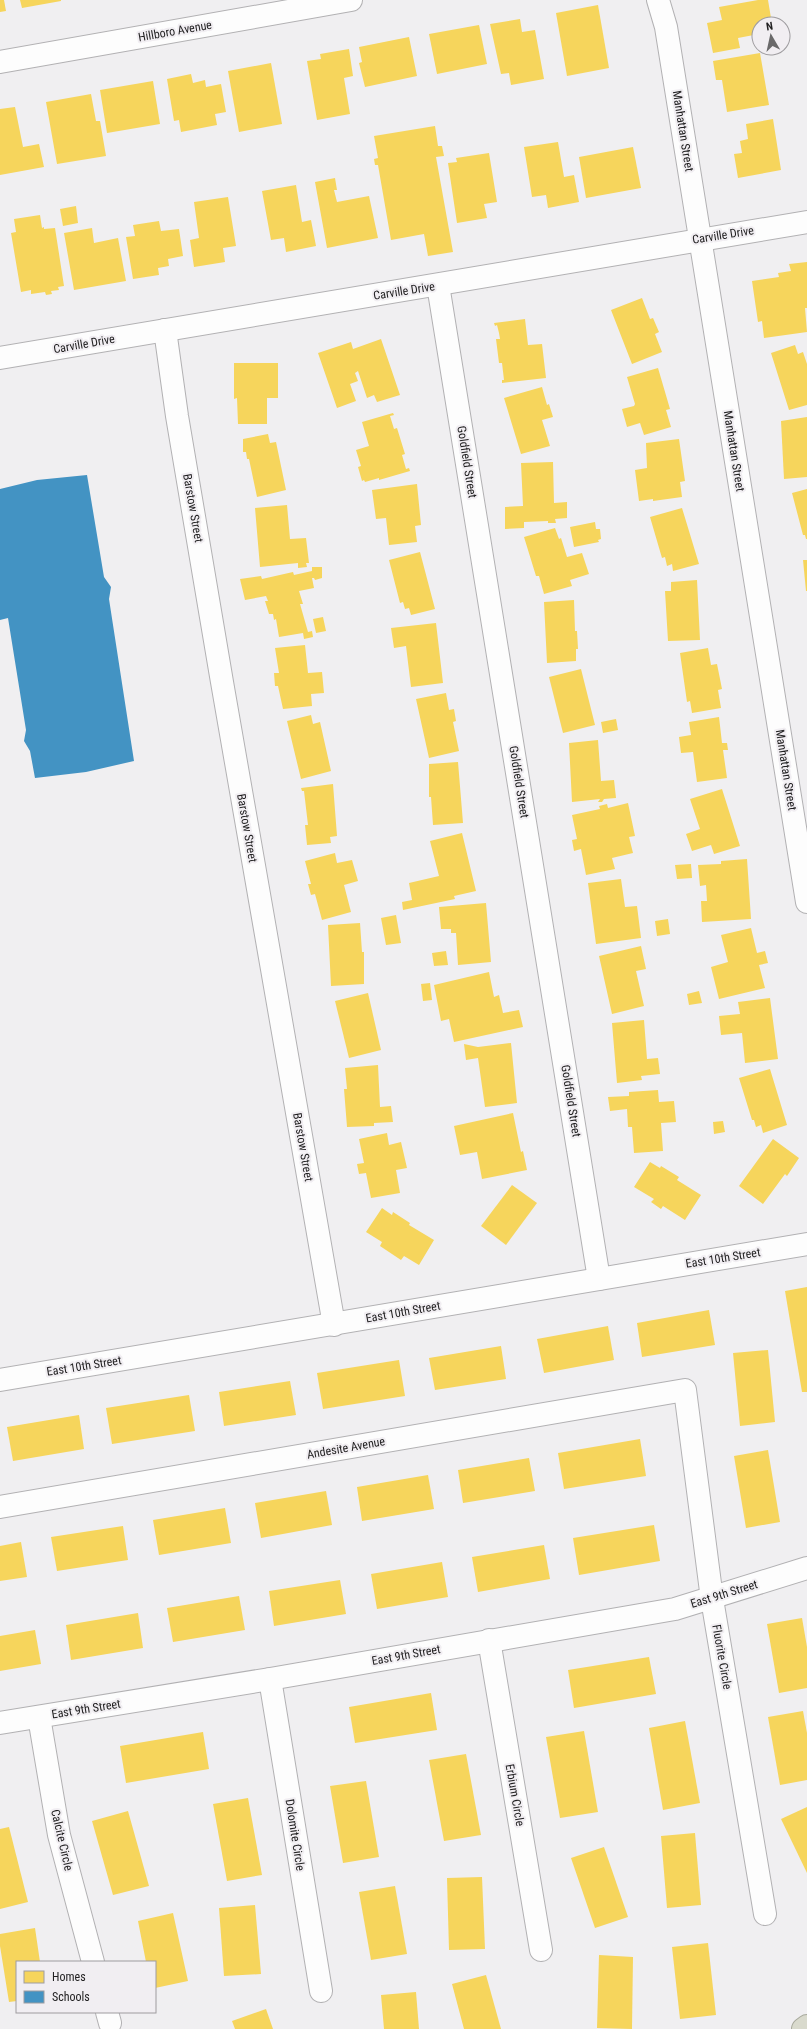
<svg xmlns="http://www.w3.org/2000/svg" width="807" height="2029" font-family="'Roboto Condensed',sans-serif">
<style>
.homes{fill:#f6d55c}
.schools{fill:#4393c3}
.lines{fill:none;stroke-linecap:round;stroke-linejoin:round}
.minor-casing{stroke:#b2b1b3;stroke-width:24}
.tertiary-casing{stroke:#b2b1b3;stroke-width:24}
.motorway-casing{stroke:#a8a99c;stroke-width:24}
.minor{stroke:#fdfdfd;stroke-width:22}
.tertiary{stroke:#fdfdfd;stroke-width:22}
.motorway{stroke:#d9dacd;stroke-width:22}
.labels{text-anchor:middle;stroke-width:4;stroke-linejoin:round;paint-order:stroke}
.street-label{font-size:12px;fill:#222122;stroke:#f1eef2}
</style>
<rect width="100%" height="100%" fill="#f0eff1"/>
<!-- homes -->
<g class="homes">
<path d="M 0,0 L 4,0 L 6,11 L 0,12 Z"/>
<path d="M 20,0 L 61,0 L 61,1 L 22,8 Z"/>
<path d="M 758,0 L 768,0 L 772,24 L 759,24 L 759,34 L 738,38 L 740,48 L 713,53 L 707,23 L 722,20 L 719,7 Z"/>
<path d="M 598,5 L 609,68 L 567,76 L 556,13 Z"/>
<path d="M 520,19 L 522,32 L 535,30 L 544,79 L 511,85 L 509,73 L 501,74 L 490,24 Z"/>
<path d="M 479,25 L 487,64 L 437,74 L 429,34 Z"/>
<path d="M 409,37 L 417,76 L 365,87 L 359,63 L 362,62 L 359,47 Z"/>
<path d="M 349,49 L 353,76 L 344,78 L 350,114 L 317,120 L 307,61 L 321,59 L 320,54 Z"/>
<path d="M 760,53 L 769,105 L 727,112 L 722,80 L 716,80 L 713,61 Z"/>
<path d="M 271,63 L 282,124 L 239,132 L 228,71 Z"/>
<path d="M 191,74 L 193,83 L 205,80 L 206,87 L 221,84 L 226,112 L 215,114 L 217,125 L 181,132 L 179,120 L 174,121 L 167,79 Z"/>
<path d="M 153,81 L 160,124 L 107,133 L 100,90 Z"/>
<path d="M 91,94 L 96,121 L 100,121 L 106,156 L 57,164 L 46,102 Z"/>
<path d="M 15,107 L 23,147 L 39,144 L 44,167 L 0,175 L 0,109 Z"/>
<path d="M 773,119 L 781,170 L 738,178 L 734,154 L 742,153 L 740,141 L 748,139 L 746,124 Z"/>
<path d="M 435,126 L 438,146 L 442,146 L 444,156 L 436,157 L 453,252 L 428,256 L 424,234 L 391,240 L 378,165 L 375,165 L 374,159 L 378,158 L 374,136 Z"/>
<path d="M 558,142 L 564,177 L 574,175 L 579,202 L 548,208 L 546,195 L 532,197 L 524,147 Z"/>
<path d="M 633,147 L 641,188 L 586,198 L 579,157 Z"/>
<path d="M 489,153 L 497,202 L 484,204 L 487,218 L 457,223 L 448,163 L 457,162 L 456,158 Z"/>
<path d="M 335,178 L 337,190 L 334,190 L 337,202 L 369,196 L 378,238 L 327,248 L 315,182 Z"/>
<path d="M 296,185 L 302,222 L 311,220 L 316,246 L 286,252 L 284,238 L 271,240 L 262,191 Z"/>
<path d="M 228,197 L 236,246 L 223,248 L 225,262 L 194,267 L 190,240 L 199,238 L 194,202 Z"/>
<path d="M 76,206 L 78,223 L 63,226 L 60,209 Z"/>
<path d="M 40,215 L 42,228 L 44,227 L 44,229 L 55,228 L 64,286 L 58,287 L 59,290 L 51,291 L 52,294 L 46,295 L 45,292 L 31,294 L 31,290 L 21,292 L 11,233 L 16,232 L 14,219 Z"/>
<path d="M 159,221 L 161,231 L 179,229 L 183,256 L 168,259 L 169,266 L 158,268 L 159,275 L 133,279 L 126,237 L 135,236 L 133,225 Z"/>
<path d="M 92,228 L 94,243 L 118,238 L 126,281 L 74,290 L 64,233 Z"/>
<path d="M 807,262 L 807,308 L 805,308 L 807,332 L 764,338 L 762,321 L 758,322 L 752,281 L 779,277 L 778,273 L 791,271 L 789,264 Z"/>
<path d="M 642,298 L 650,319 L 653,318 L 659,332 L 655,334 L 662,352 L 632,364 L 611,310 Z"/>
<path d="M 525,319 L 528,345 L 542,344 L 546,378 L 502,383 L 502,380 L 504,380 L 502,363 L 499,363 L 496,339 L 500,339 L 499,333 L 497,325 L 495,326 L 494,323 Z"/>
<path d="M 381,339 L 400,395 L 377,402 L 374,395 L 367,398 L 358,371 L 355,373 L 358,381 L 350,384 L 356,401 L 337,408 L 318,353 L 351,342 L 353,349 Z"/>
<path d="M 795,345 L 798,354 L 803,352 L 807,364 L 807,405 L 789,410 L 771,353 Z"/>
<path d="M 234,363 L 278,363 L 278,398 L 267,398 L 267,424 L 238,424 L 237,398 L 234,399 Z"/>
<path d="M 658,368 L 670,409 L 666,410 L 671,427 L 644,435 L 640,423 L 627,427 L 622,409 L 634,406 L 635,404 L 627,377 Z"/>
<path d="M 542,387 L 547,405 L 549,404 L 553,417 L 542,420 L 550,446 L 521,454 L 504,398 Z"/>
<path d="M 393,413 L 394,415 L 390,416 L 394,429 L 397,428 L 405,454 L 402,455 L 406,469 L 409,468 L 410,471 L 379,480 L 379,478 L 365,482 L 364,480 L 362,481 L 358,467 L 361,466 L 356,450 L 369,446 L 362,422 Z"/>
<path d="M 807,417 L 807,477 L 784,479 L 781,421 Z"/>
<path d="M 268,434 L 270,443 L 276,442 L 286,490 L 257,497 L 249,459 L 247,459 L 246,452 L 243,452 L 243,439 Z"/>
<path d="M 679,439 L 685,481 L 680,482 L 682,497 L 653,501 L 653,499 L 639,501 L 635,470 L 647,468 L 646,443 Z"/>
<path d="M 553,462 L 554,503 L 567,502 L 567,518 L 555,519 L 556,523 L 548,523 L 548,521 L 524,522 L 524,528 L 505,529 L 505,507 L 523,506 L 521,463 Z"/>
<path d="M 417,484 L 421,525 L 415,526 L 417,542 L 389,545 L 386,518 L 376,519 L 372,490 Z"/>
<path d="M 807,489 L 807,539 L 806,539 L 805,535 L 803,535 L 792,493 Z"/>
<path d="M 287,505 L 290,539 L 306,538 L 309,563 L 306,563 L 307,567 L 298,568 L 298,563 L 260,567 L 255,508 Z"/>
<path d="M 682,508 L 699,564 L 673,571 L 672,564 L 667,566 L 665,557 L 662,558 L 650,517 Z"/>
<path d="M 595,522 L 596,529 L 600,529 L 601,539 L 598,540 L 599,542 L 574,547 L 570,527 Z"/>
<path d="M 555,528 L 559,539 L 561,538 L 567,557 L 582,553 L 589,574 L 570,580 L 572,586 L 544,594 L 539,576 L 536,576 L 524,537 Z"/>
<path d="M 420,552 L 435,609 L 411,615 L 409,608 L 405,609 L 403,602 L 400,603 L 389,560 Z"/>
<path d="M 803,560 L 807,560 L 807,591 L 806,591 Z"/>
<path d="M 312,567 L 322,567 L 322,578 L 315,580 L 314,578 L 312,578 L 314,588 L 299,591 L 303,604 L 300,604 L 308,632 L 312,631 L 313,637 L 304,639 L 303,633 L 279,637 L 276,619 L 274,620 L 273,614 L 269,614 L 265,601 L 268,601 L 266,596 L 245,600 L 240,579 L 261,576 L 262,579 L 293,572 L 294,575 L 312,571 Z"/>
<path d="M 697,580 L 700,640 L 668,641 L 665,591 L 671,591 L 671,582 Z"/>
<path d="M 574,600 L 575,631 L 577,631 L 578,649 L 576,649 L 576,661 L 547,663 L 544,602 Z"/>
<path d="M 323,617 L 326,631 L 316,633 L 313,619 Z"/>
<path d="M 436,623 L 443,683 L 411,687 L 406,646 L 394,648 L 391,628 Z"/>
<path d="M 305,645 L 308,673 L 322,672 L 324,693 L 311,694 L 312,706 L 283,709 L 278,686 L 275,686 L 274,673 L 279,673 L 275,648 Z"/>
<path d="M 708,648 L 711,665 L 717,664 L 722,689 L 718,690 L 721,708 L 692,713 L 690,701 L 687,702 L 680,653 Z"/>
<path d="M 581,669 L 595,725 L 563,733 L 549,677 Z"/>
<path d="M 446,693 L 449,710 L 454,709 L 456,721 L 453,722 L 459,751 L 429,758 L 416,699 Z"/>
<path d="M 311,715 L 313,724 L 320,722 L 331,771 L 301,779 L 287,721 Z"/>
<path d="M 719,717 L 722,743 L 727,743 L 728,750 L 723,750 L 727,778 L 697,782 L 693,752 L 681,753 L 679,737 L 691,735 L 689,722 Z"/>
<path d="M 616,719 L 618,730 L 603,733 L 601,722 Z"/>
<path d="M 598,740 L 601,781 L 614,780 L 616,798 L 604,799 L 602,802 L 598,802 L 600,799 L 572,802 L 569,743 Z"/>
<path d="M 458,762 L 463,823 L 433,825 L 431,797 L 429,797 L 429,764 Z"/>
<path d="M 333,784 L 337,836 L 330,837 L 331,843 L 307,845 L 305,825 L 308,825 L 304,791 L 302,791 L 301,788 Z"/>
<path d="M 722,789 L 740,846 L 714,854 L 711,845 L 692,851 L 686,834 L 700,829 L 690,799 Z"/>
<path d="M 628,803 L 635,836 L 629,837 L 633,853 L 612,858 L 615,869 L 586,875 L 581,849 L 574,851 L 572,840 L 577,839 L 572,815 L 600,809 L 599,806 L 607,804 L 608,808 Z"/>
<path d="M 462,833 L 476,891 L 454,896 L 455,899 L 403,910 L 402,902 L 412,900 L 409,883 L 439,876 L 430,841 Z"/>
<path d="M 335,853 L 337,863 L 352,860 L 358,881 L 344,885 L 351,912 L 322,920 L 315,894 L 311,895 L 308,884 L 311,884 L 305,861 Z"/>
<path d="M 747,859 L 751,919 L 702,922 L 701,901 L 707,901 L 706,885 L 700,886 L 698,865 L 721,864 L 721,861 Z"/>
<path d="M 691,864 L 692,878 L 677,879 L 675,865 Z"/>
<path d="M 621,879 L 625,907 L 637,906 L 641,938 L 596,944 L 588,883 Z"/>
<path d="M 486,903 L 491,962 L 458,965 L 456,933 L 451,933 L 451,929 L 441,929 L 439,907 Z"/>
<path d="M 396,915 L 401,943 L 386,945 L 381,918 Z"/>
<path d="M 668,919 L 670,934 L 657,936 L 655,921 Z"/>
<path d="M 360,923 L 362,952 L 364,952 L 364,984 L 331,986 L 328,925 Z"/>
<path d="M 751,928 L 757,953 L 765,951 L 768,963 L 759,965 L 765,988 L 719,999 L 711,967 L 728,962 L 721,935 Z"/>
<path d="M 641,946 L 646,969 L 636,971 L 644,1006 L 612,1014 L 599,956 Z"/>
<path d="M 446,951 L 448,965 L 434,966 L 432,953 Z"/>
<path d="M 489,972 L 494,997 L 499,995 L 503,1013 L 519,1010 L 523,1027 L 454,1042 L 449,1019 L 441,1021 L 434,985 Z"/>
<path d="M 430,983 L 432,1000 L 423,1001 L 421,984 Z"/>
<path d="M 699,991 L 702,1003 L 689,1005 L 687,994 Z"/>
<path d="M 368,993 L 381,1050 L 349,1058 L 335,1001 Z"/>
<path d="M 770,998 L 778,1059 L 745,1063 L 742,1033 L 721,1035 L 719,1016 L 740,1014 L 738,1002 Z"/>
<path d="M 644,1020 L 647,1059 L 658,1058 L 660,1074 L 641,1076 L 642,1080 L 617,1083 L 612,1023 Z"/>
<path d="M 511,1043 L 517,1103 L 485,1107 L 478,1058 L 466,1060 L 464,1044 L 478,1047 Z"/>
<path d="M 378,1065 L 380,1107 L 391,1106 L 393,1122 L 374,1123 L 374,1126 L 347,1127 L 344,1089 L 347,1089 L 345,1068 Z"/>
<path d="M 770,1069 L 787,1125 L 763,1133 L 761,1125 L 756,1127 L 754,1120 L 752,1120 L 739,1078 Z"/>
<path d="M 658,1090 L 659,1102 L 674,1101 L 676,1122 L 661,1123 L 663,1151 L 634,1153 L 632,1127 L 628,1127 L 627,1109 L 610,1111 L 608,1097 L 629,1096 L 629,1092 Z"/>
<path d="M 513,1113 L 521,1152 L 523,1151 L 527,1170 L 482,1179 L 477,1152 L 460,1155 L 454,1126 Z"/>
<path d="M 723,1121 L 725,1132 L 714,1134 L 713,1122 Z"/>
<path d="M 387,1133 L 389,1145 L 401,1142 L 407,1168 L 396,1170 L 400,1193 L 371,1198 L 366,1173 L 359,1174 L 357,1164 L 364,1163 L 359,1139 Z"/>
<path d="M 773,1139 L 799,1158 L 787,1176 L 785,1174 L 763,1204 L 739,1186 Z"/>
<path d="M 650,1162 L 660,1168 L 661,1166 L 679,1177 L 677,1180 L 701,1195 L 685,1220 L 663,1206 L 661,1209 L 651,1202 L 654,1199 L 634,1187 Z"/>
<path d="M 512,1185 L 537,1203 L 506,1245 L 481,1226 Z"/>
<path d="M 382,1208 L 392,1215 L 393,1212 L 410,1223 L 409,1225 L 434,1240 L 419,1265 L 404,1256 L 401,1260 L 380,1246 L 382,1242 L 366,1232 Z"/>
<path d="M 807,1287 L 807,1392 L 802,1392 L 785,1291 Z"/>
<path d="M 709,1310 L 715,1345 L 642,1357 L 637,1323 Z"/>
<path d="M 608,1326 L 614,1360 L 544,1373 L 537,1339 Z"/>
<path d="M 501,1346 L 506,1379 L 435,1390 L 429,1358 Z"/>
<path d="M 768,1350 L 775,1422 L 740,1426 L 733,1353 Z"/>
<path d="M 399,1360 L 405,1396 L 323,1409 L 317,1373 Z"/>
<path d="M 290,1381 L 296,1415 L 224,1426 L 219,1392 Z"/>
<path d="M 189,1395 L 195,1431 L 112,1444 L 106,1408 Z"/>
<path d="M 79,1415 L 84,1449 L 13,1461 L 7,1427 Z"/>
<path d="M 640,1439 L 646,1476 L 564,1489 L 558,1453 Z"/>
<path d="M 768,1450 L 780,1522 L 746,1528 L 734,1456 Z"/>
<path d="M 529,1458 L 535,1491 L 463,1503 L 458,1470 Z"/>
<path d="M 428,1475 L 434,1509 L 362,1521 L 357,1487 Z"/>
<path d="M 326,1491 L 332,1525 L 261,1538 L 255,1503 Z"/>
<path d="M 225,1508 L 231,1543 L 159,1555 L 153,1520 Z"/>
<path d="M 654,1525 L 660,1561 L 579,1575 L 573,1538 Z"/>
<path d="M 123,1526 L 128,1560 L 57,1571 L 51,1537 Z"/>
<path d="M 21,1542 L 27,1577 L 0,1581 L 0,1546 Z"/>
<path d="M 544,1545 L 550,1579 L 478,1592 L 472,1557 Z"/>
<path d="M 442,1562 L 448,1597 L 377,1609 L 371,1574 Z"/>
<path d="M 340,1580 L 346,1614 L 274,1626 L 269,1591 Z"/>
<path d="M 239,1596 L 245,1630 L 173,1642 L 167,1608 Z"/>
<path d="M 138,1613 L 143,1648 L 71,1660 L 66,1625 Z"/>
<path d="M 802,1618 L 807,1647 L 807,1688 L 779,1693 L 767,1624 Z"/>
<path d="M 35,1630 L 41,1664 L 0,1671 L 0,1636 Z"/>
<path d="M 649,1657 L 656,1694 L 574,1708 L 568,1670 Z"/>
<path d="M 431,1693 L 437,1730 L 355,1743 L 349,1707 Z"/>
<path d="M 803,1711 L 807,1733 L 807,1780 L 780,1785 L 768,1717 Z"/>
<path d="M 685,1721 L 700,1803 L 663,1810 L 649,1728 Z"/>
<path d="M 584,1731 L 598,1812 L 560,1818 L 546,1737 Z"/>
<path d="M 203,1732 L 209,1769 L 126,1783 L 120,1746 Z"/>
<path d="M 466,1754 L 481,1835 L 444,1841 L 429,1760 Z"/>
<path d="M 366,1781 L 379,1857 L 343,1863 L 330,1786 Z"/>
<path d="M 248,1798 L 262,1875 L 227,1881 L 213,1804 Z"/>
<path d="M 807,1807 L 807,1873 L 781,1819 Z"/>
<path d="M 128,1811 L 149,1886 L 113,1895 L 92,1821 Z"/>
<path d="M 9,1827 L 28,1902 L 0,1909 L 0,1829 Z"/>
<path d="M 695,1833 L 701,1905 L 667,1908 L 661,1836 Z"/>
<path d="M 604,1847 L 628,1917 L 595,1928 L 571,1858 Z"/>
<path d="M 482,1877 L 485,1949 L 449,1950 L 447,1878 Z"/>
<path d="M 395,1886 L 407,1954 L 371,1960 L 359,1892 Z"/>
<path d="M 255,1905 L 261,1974 L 224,1976 L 219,1908 Z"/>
<path d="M 173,1913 L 188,1981 L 155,1988 L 155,1962 L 146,1962 L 138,1921 Z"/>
<path d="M 35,1928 L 40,1962 L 17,1962 L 17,2001 L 9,2002 L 0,1946 L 0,1934 Z"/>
<path d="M 708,1943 L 716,2015 L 680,2019 L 672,1947 Z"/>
<path d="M 599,1955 L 633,1957 L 632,2029 L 597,2028 Z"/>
<path d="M 486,1975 L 501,2029 L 464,2029 L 452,1984 Z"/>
<path d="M 416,1992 L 419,2029 L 384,2029 L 381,1995 Z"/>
<path d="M 266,2009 L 273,2029 L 235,2029 L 232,2021 Z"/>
</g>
<!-- schools -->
<path class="schools" d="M 87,475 L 104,577 L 111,587 L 109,599 L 134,761 L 86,772 L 35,778 L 30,751 L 24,741 L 26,730 L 8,618 L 0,620 L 0,489 L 37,480 Z"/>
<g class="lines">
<!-- minor casing -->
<g class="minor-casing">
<g id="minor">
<path d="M 658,0 L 666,27 L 807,902"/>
<path d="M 0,62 L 351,0"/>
<path d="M 438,285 L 599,1279"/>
<path d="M 165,330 L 177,416 L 222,682 L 334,1325"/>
<path d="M 0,358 L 807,222"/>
<path d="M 0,1380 L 807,1244"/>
<path d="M 0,1507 L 685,1390 L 712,1599 L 765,1914"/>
<path d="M 489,1640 L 541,1950"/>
<path d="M 270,1679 L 321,1991"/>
<path d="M 39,1717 L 59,1835 L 93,1962"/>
<path d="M 107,2012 L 110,2023"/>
</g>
</g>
<!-- tertiary casing -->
<g class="tertiary-casing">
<path id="tertiary" d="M 0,1723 L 270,1679 L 675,1609 L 807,1568"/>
</g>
<!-- motorway casing -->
<g class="motorway-casing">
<path id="motorway" d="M 803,2029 L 807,2026"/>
</g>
<!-- minor -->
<use href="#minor" class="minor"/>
<!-- tertiary -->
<use href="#tertiary" class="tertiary"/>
<!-- motorway -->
<use href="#motorway" class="motorway"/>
</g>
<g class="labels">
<!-- street labels -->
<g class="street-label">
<text transform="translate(175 31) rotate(-10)" y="4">Hillboro Avenue</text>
<text transform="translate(683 131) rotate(81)" y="4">Manhattan Street</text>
<text transform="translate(723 235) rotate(-9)" y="4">Carville Drive</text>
<text transform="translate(404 291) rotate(-9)" y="4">Carville Drive</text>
<text transform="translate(84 344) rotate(-10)" y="4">Carville Drive</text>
<text transform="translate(734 451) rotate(81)" y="4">Manhattan Street</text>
<text transform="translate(467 462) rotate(81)" y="4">Goldfield Street</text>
<text transform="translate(193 508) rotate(80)" y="4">Barstow Street</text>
<text transform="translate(786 770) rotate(81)" y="4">Manhattan Street</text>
<text transform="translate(519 782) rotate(81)" y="4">Goldfield Street</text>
<text transform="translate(247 828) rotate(80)" y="4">Barstow Street</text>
<text transform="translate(571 1101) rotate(81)" y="4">Goldfield Street</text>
<text transform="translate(303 1147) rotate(80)" y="4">Barstow Street</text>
<text transform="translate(723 1258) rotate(-9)" y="4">East 10th Street</text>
<text transform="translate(403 1312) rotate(-10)" y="4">East 10th Street</text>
<text transform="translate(84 1366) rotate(-9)" y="4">East 10th Street</text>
<text transform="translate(346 1448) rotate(-10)" y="4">Andesite Avenue</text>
<text transform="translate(724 1594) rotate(-17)" y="4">East 9th Street</text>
<text transform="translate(406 1655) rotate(-10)" y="4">East 9th Street</text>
<text transform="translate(722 1657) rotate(80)" y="4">Fluorite Circle</text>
<text transform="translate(86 1709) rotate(-9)" y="4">East 9th Street</text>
<text transform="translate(515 1795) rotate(80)" y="4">Erbium Circle</text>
<text transform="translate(295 1835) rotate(81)" y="4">Dolomite Circle</text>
<text transform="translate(62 1840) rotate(77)" y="4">Calcite Circle</text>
</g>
</g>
<!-- legend -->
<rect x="16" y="1961" width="140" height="52" fill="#f1eef2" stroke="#9e9c9f"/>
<rect x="24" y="1971" width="20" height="12" fill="#f6d55c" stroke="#9e9c9f"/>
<text x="52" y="1981" font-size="12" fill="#222122">Homes</text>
<rect x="24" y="1991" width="20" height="12" fill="#4393c3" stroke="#9e9c9f"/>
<text x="52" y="2001" font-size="12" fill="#222122">Schools</text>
<!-- north arrow -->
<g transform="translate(771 36) rotate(351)"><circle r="19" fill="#f1eef2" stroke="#9e9c9f"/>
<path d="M0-3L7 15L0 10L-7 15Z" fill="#6a696a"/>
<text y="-6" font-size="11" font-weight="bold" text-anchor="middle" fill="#222122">N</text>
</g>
</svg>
